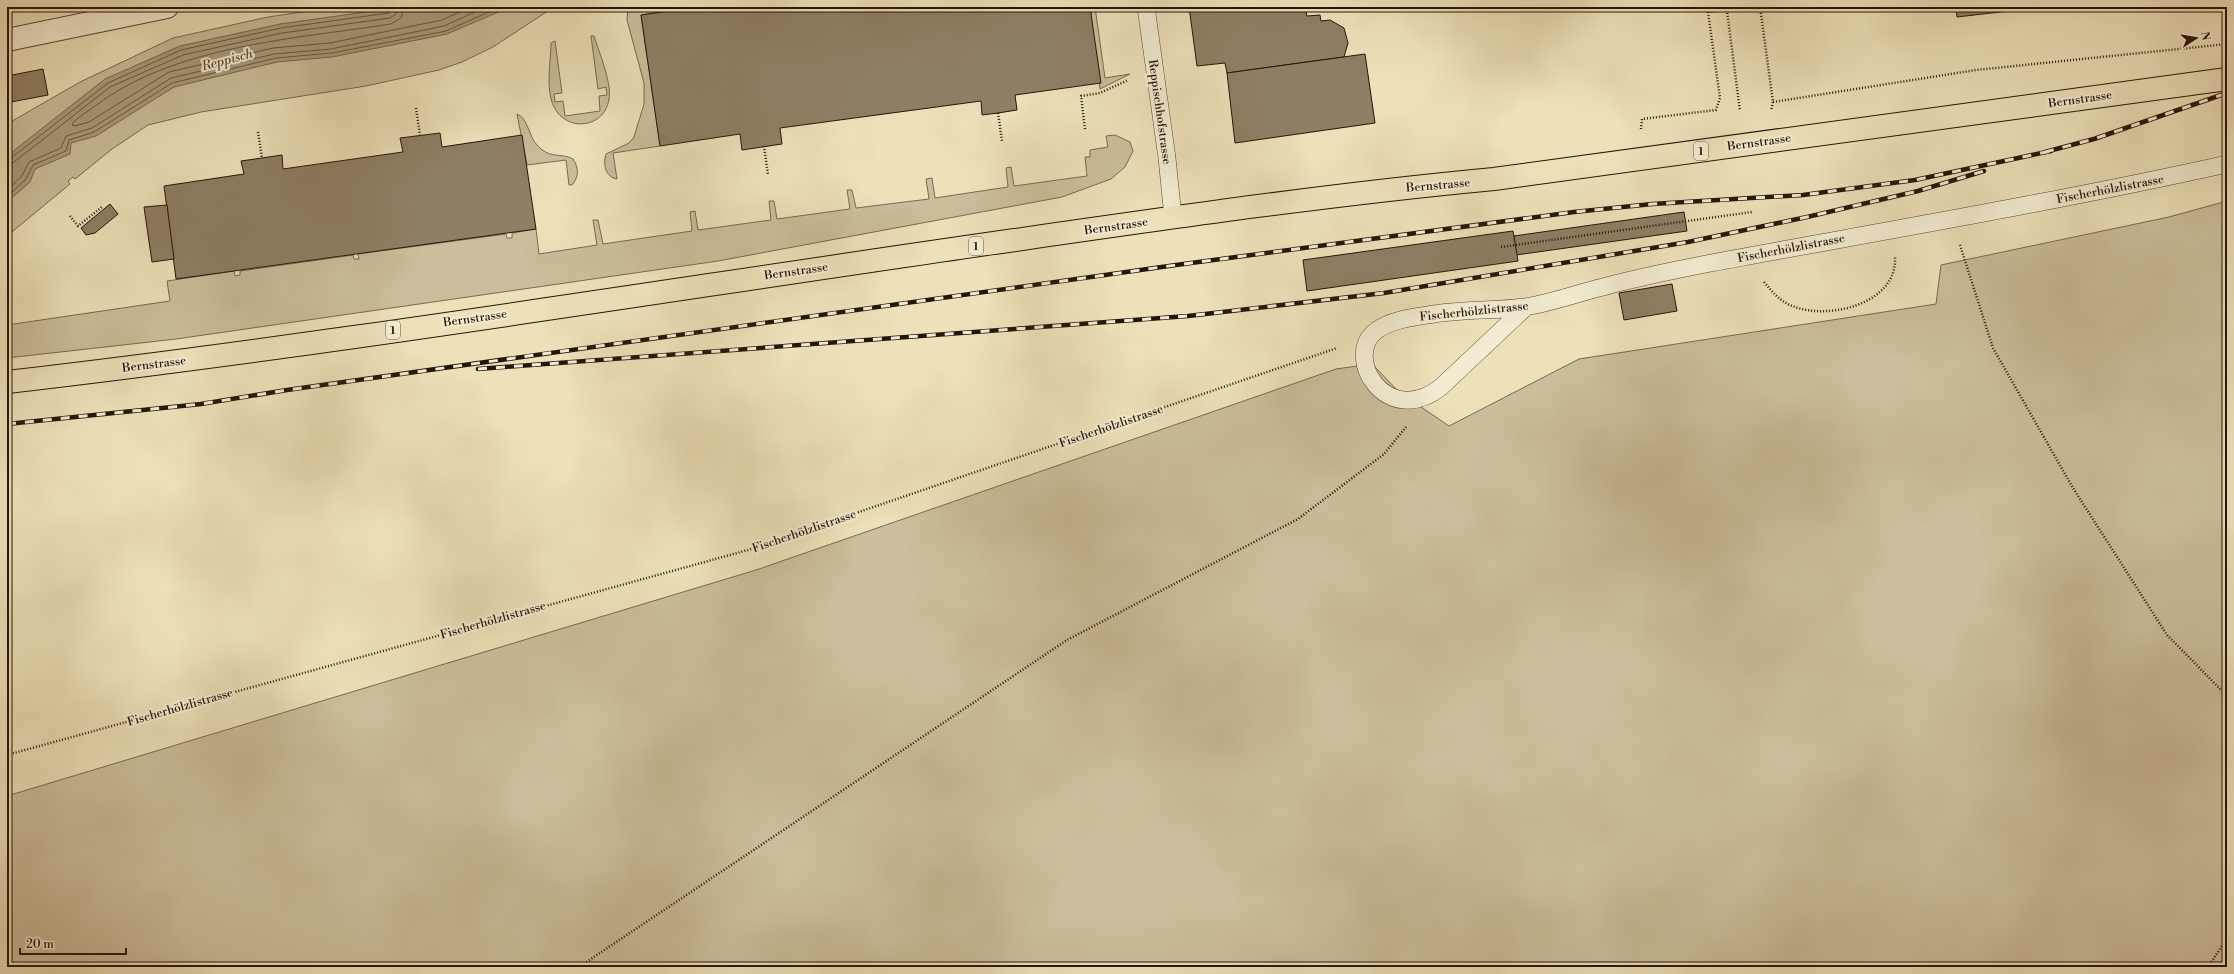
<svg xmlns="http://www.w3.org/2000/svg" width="2234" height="974" font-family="'Libre Bodoni',serif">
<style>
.green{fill:#cbbe9c;stroke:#796952}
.water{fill:#aa9b7d;stroke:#76654e}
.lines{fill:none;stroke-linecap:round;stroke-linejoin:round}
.shore{stroke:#685842;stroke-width:1}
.building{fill:#8e7f65;stroke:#271408}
.service-casing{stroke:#584734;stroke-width:18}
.minor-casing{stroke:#584734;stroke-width:24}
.primary-casing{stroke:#271408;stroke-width:24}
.path{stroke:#271408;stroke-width:2.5;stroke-dasharray:1 2;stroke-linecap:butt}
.service{stroke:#f3ecd2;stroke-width:17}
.minor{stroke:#f3ecd2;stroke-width:22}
.primary{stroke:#ede1ba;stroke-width:22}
.rail-casing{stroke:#271408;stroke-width:4.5}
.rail{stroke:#f3ecd2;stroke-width:3;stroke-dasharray:9;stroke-linecap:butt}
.labels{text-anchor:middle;stroke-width:4;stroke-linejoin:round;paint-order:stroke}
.shield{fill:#f3ecd2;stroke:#645545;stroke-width:1}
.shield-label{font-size:11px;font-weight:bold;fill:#271408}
.street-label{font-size:12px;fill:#271408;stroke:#f3ecd2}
.water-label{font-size:13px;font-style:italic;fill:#5b4a37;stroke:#f3ecd2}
</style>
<rect width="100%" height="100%" fill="#ede1ba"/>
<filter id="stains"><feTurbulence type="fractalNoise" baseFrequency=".005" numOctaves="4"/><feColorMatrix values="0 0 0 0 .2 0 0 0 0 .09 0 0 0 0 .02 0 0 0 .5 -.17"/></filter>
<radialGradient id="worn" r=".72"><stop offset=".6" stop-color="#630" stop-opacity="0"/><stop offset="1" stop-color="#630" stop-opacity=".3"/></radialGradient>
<!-- green -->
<g class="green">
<path d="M 336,7 L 554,7 L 493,47 L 462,62 L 439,70 L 366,86 L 201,112 L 148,125 L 112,149 L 75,179 L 73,177 L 68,181 L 70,184 L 7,236 L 7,124 L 80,82 L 173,38 L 268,17 Z"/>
<path d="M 628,7 L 647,7 L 648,9 L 697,7 L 641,15 L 660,146 L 613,153 L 617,179 C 605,177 603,164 606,154 L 629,143 L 634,137 L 644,104 L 644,83 L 627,20 Z"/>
<path d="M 1090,7 L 1095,7 L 1105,78 L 1130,74 L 1100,89 Z"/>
<path d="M 591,36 L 594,36 C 599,52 612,83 609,99 C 605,128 567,133 554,107 C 545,89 551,61 551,43 L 555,41 L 562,93 L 554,94 L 555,102 L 563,101 L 565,116 L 600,111 L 599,96 L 607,95 L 606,87 L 598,89 Z"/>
<path d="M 517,114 C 528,118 529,137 537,145 C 551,160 559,152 573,159 C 579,168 579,177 572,185 L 569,185 L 566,160 L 527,165 Z"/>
<path d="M 1115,135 L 1130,142 L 1133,151 L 1125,167 L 1111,179 L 1062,197 L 718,261 L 176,339 L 7,358 L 7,325 L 170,301 L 167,281 L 234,271 L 235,276 L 240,275 L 240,271 L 353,255 L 354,259 L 359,259 L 358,254 L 506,234 L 507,238 L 512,238 L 512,233 L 536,229 L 539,254 L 597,245 L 593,220 L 598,220 L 603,244 L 692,231 L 690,212 L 695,211 L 698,230 L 771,220 L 769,201 L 774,201 L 777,219 L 850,209 L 847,190 L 852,190 L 856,208 L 929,199 L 926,179 L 932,178 L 935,198 L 1008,187 L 1006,168 L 1011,167 L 1014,186 L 1087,176 L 1085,157 L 1090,157 L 1090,150 L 1108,147 L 1106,136 Z"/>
<path d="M 2227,201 L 2227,967 L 7,967 L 7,796 L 756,570 L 1336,369 L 1372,364 L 1399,392 L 1449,426 L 1579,359 L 1936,304 L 1941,265 L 2169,217 Z"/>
</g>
<!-- water -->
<path class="water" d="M 401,7 L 510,7 L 447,34 L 332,57 L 277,62 L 174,87 L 96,136 L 71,143 L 70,154 L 35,169 L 30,182 L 7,202 L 7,156 L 105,79 L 180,46 L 280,24 Z"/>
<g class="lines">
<!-- shore -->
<g class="shore">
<path d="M 404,7 L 401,18 L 391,24 C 295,39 176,45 95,106 C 89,111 75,118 72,125 L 75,126 L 89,122 L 169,72 L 273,48 L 330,43 L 442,20 L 471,7"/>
<path d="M 7,159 L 11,158 L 108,83 L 181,50 L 281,28 L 389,13 L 393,7"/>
<path d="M 7,164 L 14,162 L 110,87 L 183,55 L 282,33 L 390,18 L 396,14 L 398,7"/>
<path d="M 7,190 L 22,176 L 29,162 L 61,148 L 66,136 L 92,128 L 171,78 L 274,54 L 331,49 L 444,26 L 486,7"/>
<path d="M 7,197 L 26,179 L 33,165 L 66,151 L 69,140 L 94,132 L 172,83 L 276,58 L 332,53 L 446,31 L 500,7"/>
</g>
</g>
<!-- building -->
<g class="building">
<path d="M 697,7 L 1090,7 L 1101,83 L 1015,95 L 1017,110 L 998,113 L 982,115 L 981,101 L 780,128 L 782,144 L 742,150 L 740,134 L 660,146 L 641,15 Z"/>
<path d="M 1189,7 L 1305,7 L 1307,16 L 1320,15 L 1321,21 L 1330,20 L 1344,28 L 1348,43 L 1344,57 L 1227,73 L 1225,63 L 1197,66 Z"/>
<path d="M 1956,7 L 2043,7 L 1957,17 Z"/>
<path d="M 1365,54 L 1375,123 L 1235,143 L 1227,73 Z"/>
<path d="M 43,69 L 48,95 L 11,102 L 7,76 Z"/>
<path d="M 440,133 L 442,147 L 522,135 L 536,229 L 176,279 L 164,186 L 244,174 L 241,161 L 262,158 L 282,155 L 283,169 L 403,152 L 400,138 Z"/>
<path d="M 110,204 L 118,214 L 95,233 L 86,235 L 81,228 Z"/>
<path d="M 167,205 L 174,259 L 152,262 L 144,207 Z"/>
<path d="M 1684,212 L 1687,231 L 1516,255 L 1514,236 Z"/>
<path d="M 1513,231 L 1518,261 L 1307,291 L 1303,260 Z"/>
<path d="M 1672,284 L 1677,311 L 1624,320 L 1619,293 Z"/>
</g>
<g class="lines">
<!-- service casing -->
<g class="service-casing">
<g id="service">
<path d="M 1146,7 L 1167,158 L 1173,217"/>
<path d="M 1526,307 L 1441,387 C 1387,430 1341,356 1377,330 C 1393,319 1415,317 1434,314 C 1464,309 1495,311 1525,307 C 1551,303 1578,293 1603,287 C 1639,277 1675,270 1711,263 C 1883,231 2056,202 2227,164"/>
</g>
</g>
<!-- minor casing -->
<g class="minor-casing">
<path id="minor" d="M 7,40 L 167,7"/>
</g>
<!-- primary casing -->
<g class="primary-casing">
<path id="primary" d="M 7,382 C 344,343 679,288 1015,240 C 1175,217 1334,194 1494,179 L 2227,79"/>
</g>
<!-- path -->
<g class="path">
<path d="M 1728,7 L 1727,11 L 1740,111"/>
<path d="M 1760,7 L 1773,102 L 1771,111"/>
<path d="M 1773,102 L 1976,70 L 2227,44"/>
<path d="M 416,108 L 420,135"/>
<path d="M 998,113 L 1002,141"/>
<path d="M 1085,129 L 1081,96 L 1100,93 L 1128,80"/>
<path d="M 1641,129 L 1642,119 L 1716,110 L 1720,98 L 1708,12 L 1753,7"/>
<path d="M 258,132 L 262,158"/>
<path d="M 764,146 L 768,175"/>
<path d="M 70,216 L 78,226 L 102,207"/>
<path d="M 1960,245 L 1993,348 L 2073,488 L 2167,635 L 2227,696"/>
<path d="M 1501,247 L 1752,212"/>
<path d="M 1764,282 C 1771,290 1777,298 1786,303 C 1821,323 1898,306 1895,257"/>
<path d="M 7,755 L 748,550 L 1337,348"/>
<path d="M 579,967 L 1067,640 L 1298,519 L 1384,454 L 1406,427"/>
<path d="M 2208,967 L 2227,938"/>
</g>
<!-- service -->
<use href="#service" class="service"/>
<!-- minor -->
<use href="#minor" class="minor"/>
<!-- primary -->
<use href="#primary" class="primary"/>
<!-- rail casing -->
<g class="rail-casing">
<g id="rail">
<path d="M 2045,152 L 2094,139 L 2227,93"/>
<path d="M 478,369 L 1188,316 L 1384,293 L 1688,242 L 1807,217 L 1918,191 L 1984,171"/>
<path d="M 7,424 L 201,404 L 287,390 L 1176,265 L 1574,212 L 1652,204 L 1803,195 L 1915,180 L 2051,151"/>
</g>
</g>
<!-- rail -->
<use href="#rail" class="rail"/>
</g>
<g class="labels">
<!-- shield labels -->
<g class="shield">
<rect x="1694" y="142" width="14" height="18" rx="3"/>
<rect x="969" y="237" width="14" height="18" rx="3"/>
<rect x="386" y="321" width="14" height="18" rx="3"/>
</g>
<g class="shield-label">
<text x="1701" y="155">1</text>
<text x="976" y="250">1</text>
<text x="393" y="334">1</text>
</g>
<!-- street labels -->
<g class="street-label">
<text transform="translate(2080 99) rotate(-8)" y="4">Bernstrasse</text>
<text transform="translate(1160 112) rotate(82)" y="4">Reppischhofstrasse</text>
<text transform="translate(1759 142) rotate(-8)" y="4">Bernstrasse</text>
<text transform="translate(1438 185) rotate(-5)" y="4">Bernstrasse</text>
<text transform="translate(2110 189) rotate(-11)" y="4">Fischerhölzlistrasse</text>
<text transform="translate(1116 226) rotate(-8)" y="4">Bernstrasse</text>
<text transform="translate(1791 248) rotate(-11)" y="4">Fischerhölzlistrasse</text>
<text transform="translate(796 271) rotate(-8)" y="4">Bernstrasse</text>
<text transform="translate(1474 311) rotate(-6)" y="4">Fischerhölzlistrasse</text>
<text transform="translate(475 318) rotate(-8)" y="4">Bernstrasse</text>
<text transform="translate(154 364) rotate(-7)" y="4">Bernstrasse</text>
<text transform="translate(1111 426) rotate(-19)" y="4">Fischerhölzlistrasse</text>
<text transform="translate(804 531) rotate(-19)" y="4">Fischerhölzlistrasse</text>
<text transform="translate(493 620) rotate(-16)" y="4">Fischerhölzlistrasse</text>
<text transform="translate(180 707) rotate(-16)" y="4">Fischerhölzlistrasse</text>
</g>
<!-- water labels -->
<g class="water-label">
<text transform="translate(227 59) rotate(-15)" y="5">Reppisch</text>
</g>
</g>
<!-- margin -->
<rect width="2234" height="974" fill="none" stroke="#ede1ba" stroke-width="24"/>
<rect x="8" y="8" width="2218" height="958" fill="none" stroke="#271408" stroke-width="2"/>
<rect x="12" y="12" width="2210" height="950" fill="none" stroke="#271408"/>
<!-- north arrow -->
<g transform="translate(2196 38) rotate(78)" stroke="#f3ecd2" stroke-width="3" paint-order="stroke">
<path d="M0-3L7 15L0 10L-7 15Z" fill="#271408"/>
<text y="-6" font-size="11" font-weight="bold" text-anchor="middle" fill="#271408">N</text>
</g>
<!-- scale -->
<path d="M20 948v6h106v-6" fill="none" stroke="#271408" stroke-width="2"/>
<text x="26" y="948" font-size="12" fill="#271408" stroke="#f3ecd2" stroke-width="3" paint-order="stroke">20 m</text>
<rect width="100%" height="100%" filter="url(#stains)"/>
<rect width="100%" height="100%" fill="url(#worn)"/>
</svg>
